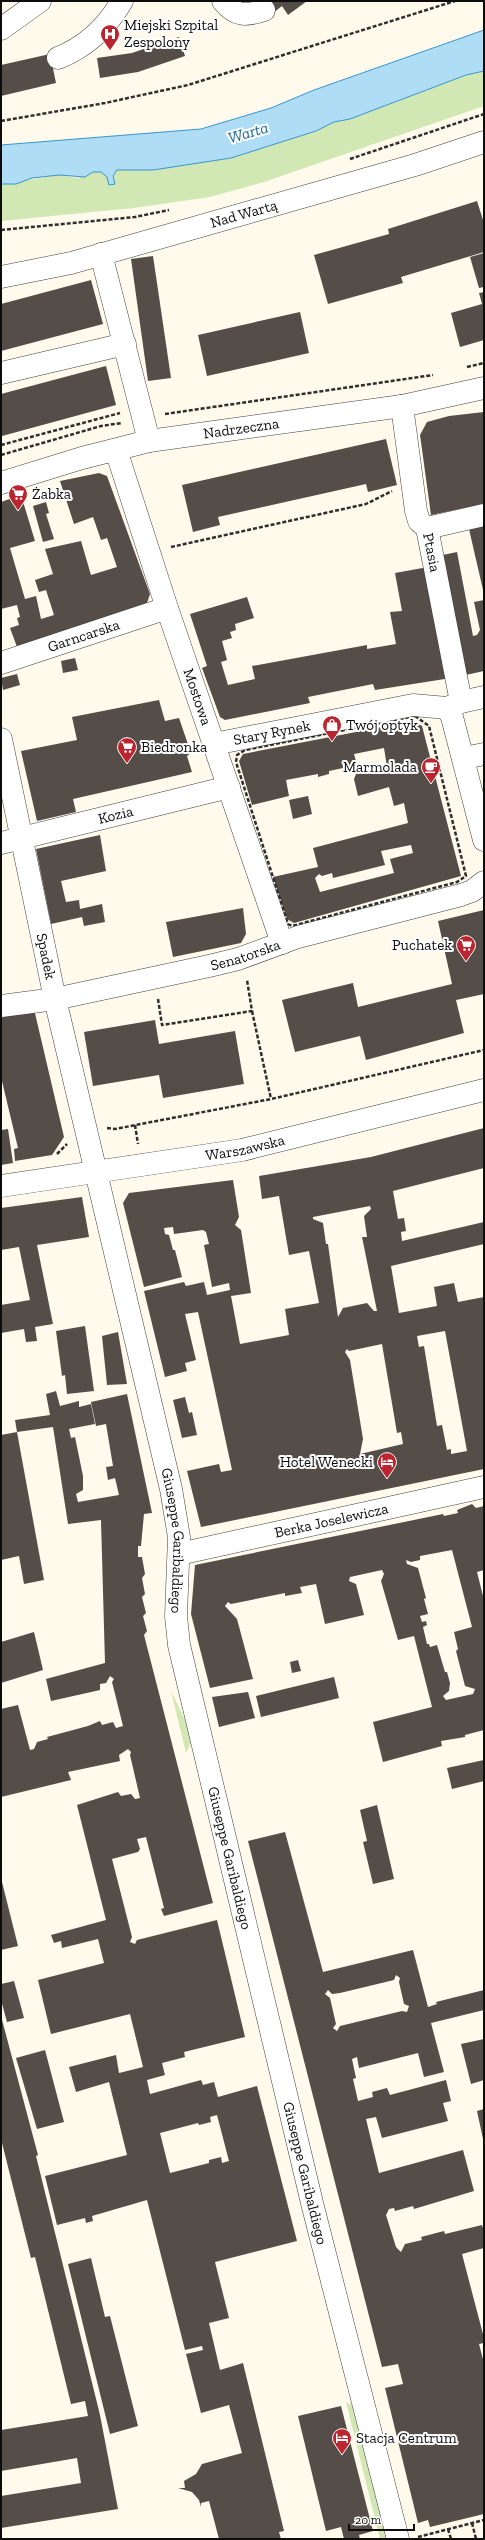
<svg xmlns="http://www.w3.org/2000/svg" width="485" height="2540" font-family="'Zilla Slab',serif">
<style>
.green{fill:#d1e8b5}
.water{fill:#b0ddf6;stroke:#3795cc}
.building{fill:#544d48;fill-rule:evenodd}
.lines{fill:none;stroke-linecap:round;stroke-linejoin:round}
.minor-casing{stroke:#3f3f3f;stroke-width:23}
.path{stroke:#2e2e2e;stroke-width:2.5;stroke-dasharray:4 2;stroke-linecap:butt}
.minor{stroke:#fff;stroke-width:22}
.labels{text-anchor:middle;stroke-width:4;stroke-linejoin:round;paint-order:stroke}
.poi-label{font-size:15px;fill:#0c0c0c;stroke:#fff;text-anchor:start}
.street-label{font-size:15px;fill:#0c0c0c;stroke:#fff}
.water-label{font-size:16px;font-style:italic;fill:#16659d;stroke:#fff}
</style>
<rect width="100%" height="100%" fill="#fffaeb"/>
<!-- green -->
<g class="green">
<path d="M 484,71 L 484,106 L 264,182 L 210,197 L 134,208 L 1,221 L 1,184 L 59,175 L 77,178 L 93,172 L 101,172 L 107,177 L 109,185 L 117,170 L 153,170 L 231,158 L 316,131 L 334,122 L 350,119 L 466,75 Z"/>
<path d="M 171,1691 L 186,1722 L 191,1743 L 186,1753 Z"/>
<path d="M 346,2402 L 354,2406 L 387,2539 L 380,2539 Z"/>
</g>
<!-- water -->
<path class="water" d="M 484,30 L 484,71 L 466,75 L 350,119 L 334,122 L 316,131 L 231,158 L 153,170 L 117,170 L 113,176 L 115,184 L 109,185 L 107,177 L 101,172 L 93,172 L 85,177 L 59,175 L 32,178 L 16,184 L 1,184 L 1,145 L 201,129 L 271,108 L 314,90 Z"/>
<!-- building -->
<g class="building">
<path d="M 265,1 L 307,1 L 288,15 L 282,6 L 273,13 Z"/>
<path d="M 179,37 L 185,56 L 138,72 L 100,78 L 97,58 L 132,53 Z"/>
<path d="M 50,54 L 56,83 L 1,96 L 1,65 Z"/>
<path d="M 477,201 L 484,223 L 484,252 L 401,277 L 403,283 L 328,304 L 314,255 L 389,234 L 388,229 Z"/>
<path d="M 484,253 L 484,287 L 479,288 L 470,257 Z"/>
<path d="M 153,256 L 171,378 L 148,381 L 131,259 Z"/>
<path d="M 91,280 L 103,324 L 1,351 L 1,304 Z"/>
<path d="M 484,292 L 484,340 L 460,347 L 451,313 L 482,304 L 479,293 Z"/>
<path d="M 300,312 L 309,353 L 207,376 L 198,335 Z"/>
<path d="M 106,366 L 116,405 L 2,436 L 1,394 Z"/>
<path d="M 484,412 L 484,504 L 431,515 L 420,435 L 427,422 L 449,416 Z"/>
<path d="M 386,439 L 397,485 L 368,492 L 366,484 L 218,517 L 220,525 L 193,532 L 182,485 Z"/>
<path d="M 99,473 L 107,476 L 150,594 L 146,606 L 17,647 L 10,628 L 19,625 L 17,618 L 20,617 L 17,605 L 1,609 L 1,502 L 21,495 L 35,541 L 10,548 L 25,599 L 36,596 L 41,619 L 54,615 L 46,590 L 39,592 L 35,580 L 53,574 L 45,549 L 81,541 L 91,575 L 117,567 L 107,538 L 101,540 L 93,517 L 74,524 L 60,481 Z"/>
<path d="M 46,502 L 49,513 L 46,514 L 54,539 L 43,542 L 33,506 Z"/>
<path d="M 484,525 L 484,590 L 483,590 L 469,529 Z"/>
<path d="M 457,552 L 473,636 L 477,635 L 480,630 L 474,602 L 484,600 L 484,671 L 461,676 L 438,556 Z"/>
<path d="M 428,567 L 451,678 L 375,690 L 373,684 L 308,697 L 310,703 L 225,720 L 220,717 L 202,668 L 207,666 L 190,614 L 247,597 L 254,618 L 235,624 L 236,630 L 230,632 L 232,638 L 222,641 L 227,660 L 221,662 L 228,685 L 255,679 L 252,666 L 367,645 L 367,649 L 396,644 L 390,612 L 402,611 L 395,573 Z"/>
<path d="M 75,658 L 78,670 L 63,673 L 61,661 Z"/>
<path d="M 17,674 L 20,685 L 3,690 L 1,678 Z"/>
<path d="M 159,700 L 165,721 L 179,718 L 191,753 L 187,756 L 192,772 L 73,799 L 76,812 L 37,821 L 21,751 L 77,740 L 72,717 Z"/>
<path d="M 413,721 L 422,726 L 461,876 L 294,923 L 287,919 L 273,877 L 318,867 L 313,848 L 408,823 L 404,803 L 394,806 L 389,787 L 358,796 L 354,779 L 356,774 L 387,767 L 384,748 L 354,754 L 357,765 L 329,771 L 329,774 L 318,777 L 318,774 L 286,780 L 289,796 L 252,805 L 239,761 L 243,754 ZM 411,845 L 413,853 L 390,859 L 394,873 L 320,892 L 315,878 L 319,874 L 322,876 L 332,873 L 333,878 L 385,865 L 381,851 Z"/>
<path d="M 308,796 L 312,814 L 293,819 L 289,800 Z"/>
<path d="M 100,835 L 106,871 L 61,881 L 66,902 L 79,900 L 80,909 L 102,904 L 105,922 L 84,926 L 82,917 L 51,924 L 36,849 Z"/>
<path d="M 243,908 L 246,934 L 241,943 L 173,957 L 166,922 Z"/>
<path d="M 484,910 L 484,994 L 456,1000 L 464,1033 L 366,1060 L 360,1036 L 295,1052 L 282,1000 L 353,983 L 358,1007 L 452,984 L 438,921 Z"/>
<path d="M 34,1009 L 64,1137 L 52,1155 L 15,1161 L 14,1149 L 18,1148 L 1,1077 L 1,1014 Z"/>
<path d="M 155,1020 L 159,1044 L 235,1031 L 244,1084 L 163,1098 L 159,1075 L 93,1086 L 84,1032 Z"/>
<path d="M 484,1128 L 484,1168 L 393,1191 L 398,1219 L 404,1218 L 406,1231 L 401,1232 L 402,1241 L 484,1222 L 484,1244 L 391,1266 L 399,1313 L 437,1306 L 434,1287 L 454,1283 L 458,1302 L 484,1297 L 484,1469 L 201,1527 L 187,1471 L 219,1464 L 221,1472 L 232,1470 L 198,1312 L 185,1314 L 196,1360 L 185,1363 L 187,1371 L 165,1377 L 144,1291 L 184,1282 L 186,1286 L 204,1282 L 207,1295 L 230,1290 L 229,1283 L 212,1287 L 204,1245 L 209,1244 L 206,1232 L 203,1230 L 174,1234 L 173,1227 L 164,1228 L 165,1234 L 169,1235 L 173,1250 L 175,1250 L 182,1277 L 144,1287 L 123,1203 L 129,1193 L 233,1180 L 239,1217 L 235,1225 L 241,1230 L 251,1293 L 231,1296 L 240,1344 L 289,1335 L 285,1309 L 319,1303 L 309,1251 L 289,1255 L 279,1196 L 262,1199 L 259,1176 L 371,1157 ZM 370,1206 L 371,1209 L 364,1216 L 367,1237 L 362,1237 L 377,1311 L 374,1311 L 367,1303 L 343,1308 L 338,1317 L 328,1244 L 326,1244 L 323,1223 L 313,1219 L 313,1217 ZM 445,1331 L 467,1451 L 451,1454 L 451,1449 L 447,1450 L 442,1425 L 437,1426 L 424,1346 L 419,1347 L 417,1336 ZM 382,1344 L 397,1433 L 401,1432 L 403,1444 L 360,1454 L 363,1439 L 350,1360 L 345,1352 L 347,1349 L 349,1351 Z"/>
<path d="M 8,1129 L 13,1163 L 1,1165 L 1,1130 Z"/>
<path d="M 82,1197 L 89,1237 L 37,1245 L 53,1324 L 35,1327 L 37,1341 L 26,1342 L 24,1329 L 1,1333 L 1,1305 L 30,1300 L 19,1247 L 1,1250 L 1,1208 Z"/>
<path d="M 85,1326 L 94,1391 L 67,1394 L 65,1375 L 62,1376 L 56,1331 Z"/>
<path d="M 118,1332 L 127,1384 L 107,1385 L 102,1336 Z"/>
<path d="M 56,1391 L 60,1406 L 79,1401 L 79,1407 L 91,1404 L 95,1424 L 69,1429 L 71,1438 L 75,1437 L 83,1476 L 83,1490 L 76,1494 L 78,1502 L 119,1495 L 115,1478 L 108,1480 L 106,1467 L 113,1466 L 106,1424 L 96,1426 L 91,1402 L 127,1394 L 152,1513 L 144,1514 L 141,1546 L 138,1546 L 138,1557 L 142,1557 L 145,1574 L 142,1578 L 145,1594 L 142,1597 L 146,1613 L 143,1616 L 147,1631 L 144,1635 L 213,1903 L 164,1916 L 161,1909 L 164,1908 L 146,1837 L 137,1839 L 140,1849 L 138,1852 L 112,1859 L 132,1937 L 130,1942 L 135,1944 L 137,1940 L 217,1920 L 245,2037 L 184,2052 L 185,2057 L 162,2063 L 165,2075 L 147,2080 L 150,2094 L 201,2080 L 203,2085 L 214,2082 L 218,2097 L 257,2086 L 297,2241 L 215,2262 L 229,2318 L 209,2323 L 220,2370 L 243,2363 L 284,2531 L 279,2532 L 281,2539 L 219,2539 L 209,2501 L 201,2503 L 201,2507 L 199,2500 L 192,2492 L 178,2488 L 185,2488 L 184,2481 L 196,2474 L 202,2464 L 242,2453 L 229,2405 L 201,2413 L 186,2354 L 203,2350 L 202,2346 L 185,2350 L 147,2200 L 92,2216 L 93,2221 L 86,2223 L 85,2218 L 57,2225 L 45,2176 L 127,2155 L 109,2082 L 76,2092 L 69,2067 L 116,2055 L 119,2073 L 143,2067 L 130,2014 L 51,2034 L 38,1980 L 104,1963 L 98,1939 L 62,1948 L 61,1941 L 54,1943 L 51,1935 L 106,1920 L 77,1805 L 118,1792 L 121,1796 L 131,1794 L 135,1799 L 140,1798 L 130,1755 L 131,1752 L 128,1749 L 119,1755 L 120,1761 L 68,1772 L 71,1780 L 1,1797 L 1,1709 L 18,1705 L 30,1750 L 34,1749 L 37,1742 L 48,1739 L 47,1737 L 88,1726 L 100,1721 L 102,1725 L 113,1722 L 116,1728 L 123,1726 L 112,1682 L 114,1679 L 110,1676 L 106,1683 L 100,1684 L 100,1690 L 51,1701 L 46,1679 L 105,1663 L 101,1520 L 68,1524 L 53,1427 L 17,1432 L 15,1420 L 50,1415 L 46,1394 ZM 217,2115 L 229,2161 L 222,2163 L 221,2157 L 209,2160 L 209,2163 L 170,2173 L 160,2133 L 198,2123 L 199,2125 L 211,2122 L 210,2117 Z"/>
<path d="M 185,1397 L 189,1413 L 192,1412 L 197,1435 L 182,1438 L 173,1400 Z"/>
<path d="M 17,1432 L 44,1580 L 24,1584 L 19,1556 L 1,1560 L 1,1435 Z"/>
<path d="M 472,1504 L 476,1508 L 484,1506 L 484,1570 L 477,1572 L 484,1600 L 484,1730 L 465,1735 L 465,1737 L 441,1741 L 442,1746 L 383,1762 L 373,1722 L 432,1707 L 414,1636 L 398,1640 L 381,1581 L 384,1574 L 382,1570 L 350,1577 L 349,1581 L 356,1584 L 364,1615 L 325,1624 L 316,1584 L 300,1587 L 302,1593 L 285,1596 L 285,1593 L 231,1604 L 228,1602 L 225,1606 L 237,1619 L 253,1679 L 210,1688 L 191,1614 L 195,1565 L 443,1514 L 444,1516 L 458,1513 L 457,1510 ZM 452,1550 L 472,1627 L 454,1632 L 458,1649 L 456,1651 L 465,1686 L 475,1689 L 473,1694 L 446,1700 L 443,1696 L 449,1691 L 450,1683 L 447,1672 L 445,1672 L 437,1645 L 430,1647 L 429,1644 L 427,1644 L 423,1627 L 427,1625 L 426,1621 L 422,1622 L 420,1616 L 428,1614 L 424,1599 L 426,1598 L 418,1568 L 407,1564 L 406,1560 L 411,1562 L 420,1560 L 420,1556 Z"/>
<path d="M 34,1632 L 43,1670 L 1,1683 L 1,1642 Z"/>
<path d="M 298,1660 L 301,1671 L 292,1673 L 290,1662 Z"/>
<path d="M 334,1677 L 339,1698 L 261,1717 L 256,1696 Z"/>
<path d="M 248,1692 L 255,1718 L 219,1727 L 212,1697 Z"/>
<path d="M 484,1760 L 484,1781 L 452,1789 L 447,1768 Z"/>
<path d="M 377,1805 L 394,1879 L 373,1884 L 363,1842 L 367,1841 L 360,1810 Z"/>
<path d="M 285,1832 L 323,1972 L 413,1950 L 428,2007 L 437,2004 L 436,2002 L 484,1990 L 484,2010 L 431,2023 L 444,2072 L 424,2077 L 418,2053 L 359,2068 L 357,2057 L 352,2059 L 356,2078 L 353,2079 L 358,2101 L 373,2097 L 372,2092 L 387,2088 L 390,2095 L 446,2080 L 451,2101 L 443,2103 L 448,2121 L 382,2138 L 376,2117 L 366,2119 L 379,2173 L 463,2150 L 474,2191 L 414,2209 L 413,2206 L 395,2211 L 394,2208 L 389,2209 L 386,2215 L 396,2247 L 401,2252 L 405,2244 L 422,2240 L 421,2237 L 444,2231 L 445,2234 L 482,2225 L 484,2231 L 484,2248 L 462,2254 L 484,2338 L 484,2343 L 479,2344 L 484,2363 L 484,2514 L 430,2527 L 428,2520 L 418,2523 L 385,2388 L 403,2384 L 398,2364 L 382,2367 L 248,1841 ZM 396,1975 L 400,1978 L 399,1982 L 404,2004 L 409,2006 L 407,2012 L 402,2011 L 340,2026 L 337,2031 L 333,2028 L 336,2024 L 330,1998 L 325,1994 L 328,1990 L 332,1994 L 340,1993 L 394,1980 Z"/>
<path d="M 1,1878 L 18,1946 L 1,1950 Z"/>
<path d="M 14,1981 L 24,2018 L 7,2022 L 1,2000 L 1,1984 Z"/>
<path d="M 1,2016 L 38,2155 L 36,2156 L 100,2415 L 118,2509 L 1,2528 L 1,2496 L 81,2483 L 77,2458 L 1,2471 L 1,2430 L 88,2416 L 85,2401 L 71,2404 L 35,2257 L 31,2258 L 1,2139 Z"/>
<path d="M 484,2039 L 484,2080 L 471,2084 L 461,2044 Z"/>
<path d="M 45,2050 L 64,2122 L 37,2129 L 16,2058 Z"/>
<path d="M 484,2109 L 484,2139 L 483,2139 L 477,2111 Z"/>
<path d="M 91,2258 L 105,2317 L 110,2316 L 138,2426 L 110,2434 L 68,2264 Z"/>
<path d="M 341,2406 L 373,2531 L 359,2535 L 360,2539 L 344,2539 L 341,2527 L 326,2531 L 298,2416 Z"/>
</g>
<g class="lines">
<!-- minor casing -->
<g class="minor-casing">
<g id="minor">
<path d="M 223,1 C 236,17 246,16 264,10"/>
<path d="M 1,29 L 40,1"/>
<path d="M 58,58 C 86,47 107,27 122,1"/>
<path d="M 101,254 L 149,441"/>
<path id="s1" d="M 1,277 L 71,263 L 415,165 L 484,142"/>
<path d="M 1,373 L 125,344"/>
<path d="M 402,406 L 416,511 L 419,521 L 427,528"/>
<path id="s2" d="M 116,450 L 167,608 L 282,943"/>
<path id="s3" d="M 1,483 L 82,458 L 149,441 L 402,406 L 484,388"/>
<path id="s4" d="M 427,528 L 461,702"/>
<path d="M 427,528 L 484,515"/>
<path id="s5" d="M 1,663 L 167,608"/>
<path d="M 447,708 L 452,717 L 484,840"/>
<path id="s6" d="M 1,739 L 55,999 L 171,1489 L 179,1537 L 176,1616 L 179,1645 L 313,2207 L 398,2539"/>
<path id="s7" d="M 214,744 L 413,705 L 447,708 L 461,702 L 484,697"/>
<path d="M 474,756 L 484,754"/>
<path id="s8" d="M 1,843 L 229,787"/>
<path id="s9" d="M 1,1006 L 55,999 L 209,966 L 238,959 L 298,937 L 461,895 L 472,891 L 484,882"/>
<path id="s10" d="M 1,1186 L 242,1150 L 484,1090"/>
<path id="s11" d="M 179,1554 L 484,1487"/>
</g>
</g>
<!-- path -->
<g class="path">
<path d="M 1,121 L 105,103 L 188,85 L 455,1"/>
<path d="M 350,159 L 484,114"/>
<path d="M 1,230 L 135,217 L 169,210"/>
<path d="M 467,367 L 484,363"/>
<path d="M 165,414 L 433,375"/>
<path d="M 1,445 L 120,413"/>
<path d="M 1,455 L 101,426 L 122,423"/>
<path d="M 171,547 L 366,504 L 392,491"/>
<path d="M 415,716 L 429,726 L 466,876 L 457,882 L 292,926 L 288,924 L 236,762 L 237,755 L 245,750 Z"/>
<path d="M 158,999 L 162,1025 L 252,1011 L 247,980"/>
<path d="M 252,1011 L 271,1099"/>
<path d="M 135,1125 L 138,1144"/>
<path d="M 107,1128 L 115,1129 L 271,1099 L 484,1050"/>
<path d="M 57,1154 L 67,1144"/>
<path d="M 472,2523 L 476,2539"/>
<path d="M 448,2529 L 451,2539"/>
<path d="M 418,2537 L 484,2520"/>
</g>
<!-- minor -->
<use href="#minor" class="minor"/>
</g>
<!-- icons -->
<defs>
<g id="hospital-pin" transform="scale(1)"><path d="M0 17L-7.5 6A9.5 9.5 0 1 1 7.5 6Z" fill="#bb2530" stroke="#fff"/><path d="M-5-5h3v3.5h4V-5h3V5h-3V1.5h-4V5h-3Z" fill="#fff"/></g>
<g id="supermarket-pin" transform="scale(1)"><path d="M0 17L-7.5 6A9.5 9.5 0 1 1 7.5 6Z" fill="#bb2530" stroke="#fff"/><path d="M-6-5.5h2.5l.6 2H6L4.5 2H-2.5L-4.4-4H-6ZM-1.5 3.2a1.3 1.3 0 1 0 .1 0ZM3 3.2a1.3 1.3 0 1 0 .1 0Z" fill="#fff"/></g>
<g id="shop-pin" transform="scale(1)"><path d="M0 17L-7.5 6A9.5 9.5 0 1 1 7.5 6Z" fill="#bb2530" stroke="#fff"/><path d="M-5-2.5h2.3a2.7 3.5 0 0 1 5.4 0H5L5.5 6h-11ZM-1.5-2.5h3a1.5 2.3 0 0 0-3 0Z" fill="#fff"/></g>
<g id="cafe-pin" transform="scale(1)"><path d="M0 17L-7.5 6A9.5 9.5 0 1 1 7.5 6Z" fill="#bb2530" stroke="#fff"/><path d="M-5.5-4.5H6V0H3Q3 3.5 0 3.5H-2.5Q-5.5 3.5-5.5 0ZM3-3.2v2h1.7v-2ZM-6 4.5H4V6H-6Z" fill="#fff"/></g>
<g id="hotel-pin" transform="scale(1)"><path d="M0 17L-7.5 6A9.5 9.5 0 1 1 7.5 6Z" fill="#bb2530" stroke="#fff"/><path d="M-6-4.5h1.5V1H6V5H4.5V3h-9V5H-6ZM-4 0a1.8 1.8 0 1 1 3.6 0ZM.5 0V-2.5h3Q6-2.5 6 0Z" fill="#fff"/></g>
</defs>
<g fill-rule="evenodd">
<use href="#hospital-pin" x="110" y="34"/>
<use href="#supermarket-pin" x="18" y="494"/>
<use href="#shop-pin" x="332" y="725"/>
<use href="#supermarket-pin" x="127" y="747"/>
<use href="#cafe-pin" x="431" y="767"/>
<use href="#supermarket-pin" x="466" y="945"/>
<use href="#hotel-pin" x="387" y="1462"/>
<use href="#hotel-pin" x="342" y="2438"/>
</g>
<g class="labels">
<!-- poi labels -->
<g class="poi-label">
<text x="124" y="30">Miejski Szpital<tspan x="124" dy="17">Zespolony</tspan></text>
<text x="32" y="499">Żabka</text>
<text x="346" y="730">Twój optyk</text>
<text x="141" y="752">Biedronka</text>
<text x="417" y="772" text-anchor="end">Marmolada</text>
<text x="452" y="950" text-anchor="end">Puchatek</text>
<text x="373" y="1467" text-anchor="end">Hotel Wenecki</text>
<text x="356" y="2443">Stacja Centrum</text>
</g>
<!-- street labels -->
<g class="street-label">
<text dy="5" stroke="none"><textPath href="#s1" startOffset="251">Nad Wartą</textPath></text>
<text dy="5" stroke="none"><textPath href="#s3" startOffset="247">Nadrzeczna</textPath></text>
<text dy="5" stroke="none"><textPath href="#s4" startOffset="25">Ptasia</textPath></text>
<text dy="5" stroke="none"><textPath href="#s5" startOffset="87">Garncarska</textPath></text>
<text dy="5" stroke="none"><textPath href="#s2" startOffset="260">Mostowa</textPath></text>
<text dy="5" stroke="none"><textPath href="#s7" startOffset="59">Stary Rynek</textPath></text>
<text dy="5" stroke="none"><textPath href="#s8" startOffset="118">Kozia</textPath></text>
<text dy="5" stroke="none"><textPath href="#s9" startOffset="250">Senatorska</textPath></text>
<text dy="5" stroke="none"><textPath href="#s6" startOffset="222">Spadek</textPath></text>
<text dy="5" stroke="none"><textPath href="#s10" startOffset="247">Warszawska</textPath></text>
<text dy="5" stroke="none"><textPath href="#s11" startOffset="156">Berka Joselewicza</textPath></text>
<text dy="5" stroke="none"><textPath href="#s6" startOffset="821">Giuseppe Garibaldiego</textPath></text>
<text dy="5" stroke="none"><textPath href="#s6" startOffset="1145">Giuseppe Garibaldiego</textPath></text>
<text dy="5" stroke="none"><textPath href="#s6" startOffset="1469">Giuseppe Garibaldiego</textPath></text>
</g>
<!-- water labels -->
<g class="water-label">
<text transform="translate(248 132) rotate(-16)" y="6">Warta</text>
</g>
</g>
<!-- border -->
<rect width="485" height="2540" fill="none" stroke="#0c0c0c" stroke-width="4"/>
<!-- scale -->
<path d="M349 2524v6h65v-6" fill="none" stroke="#0c0c0c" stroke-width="2"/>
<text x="355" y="2524" font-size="12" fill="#0c0c0c" stroke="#ffffff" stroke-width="3" paint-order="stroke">20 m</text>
</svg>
